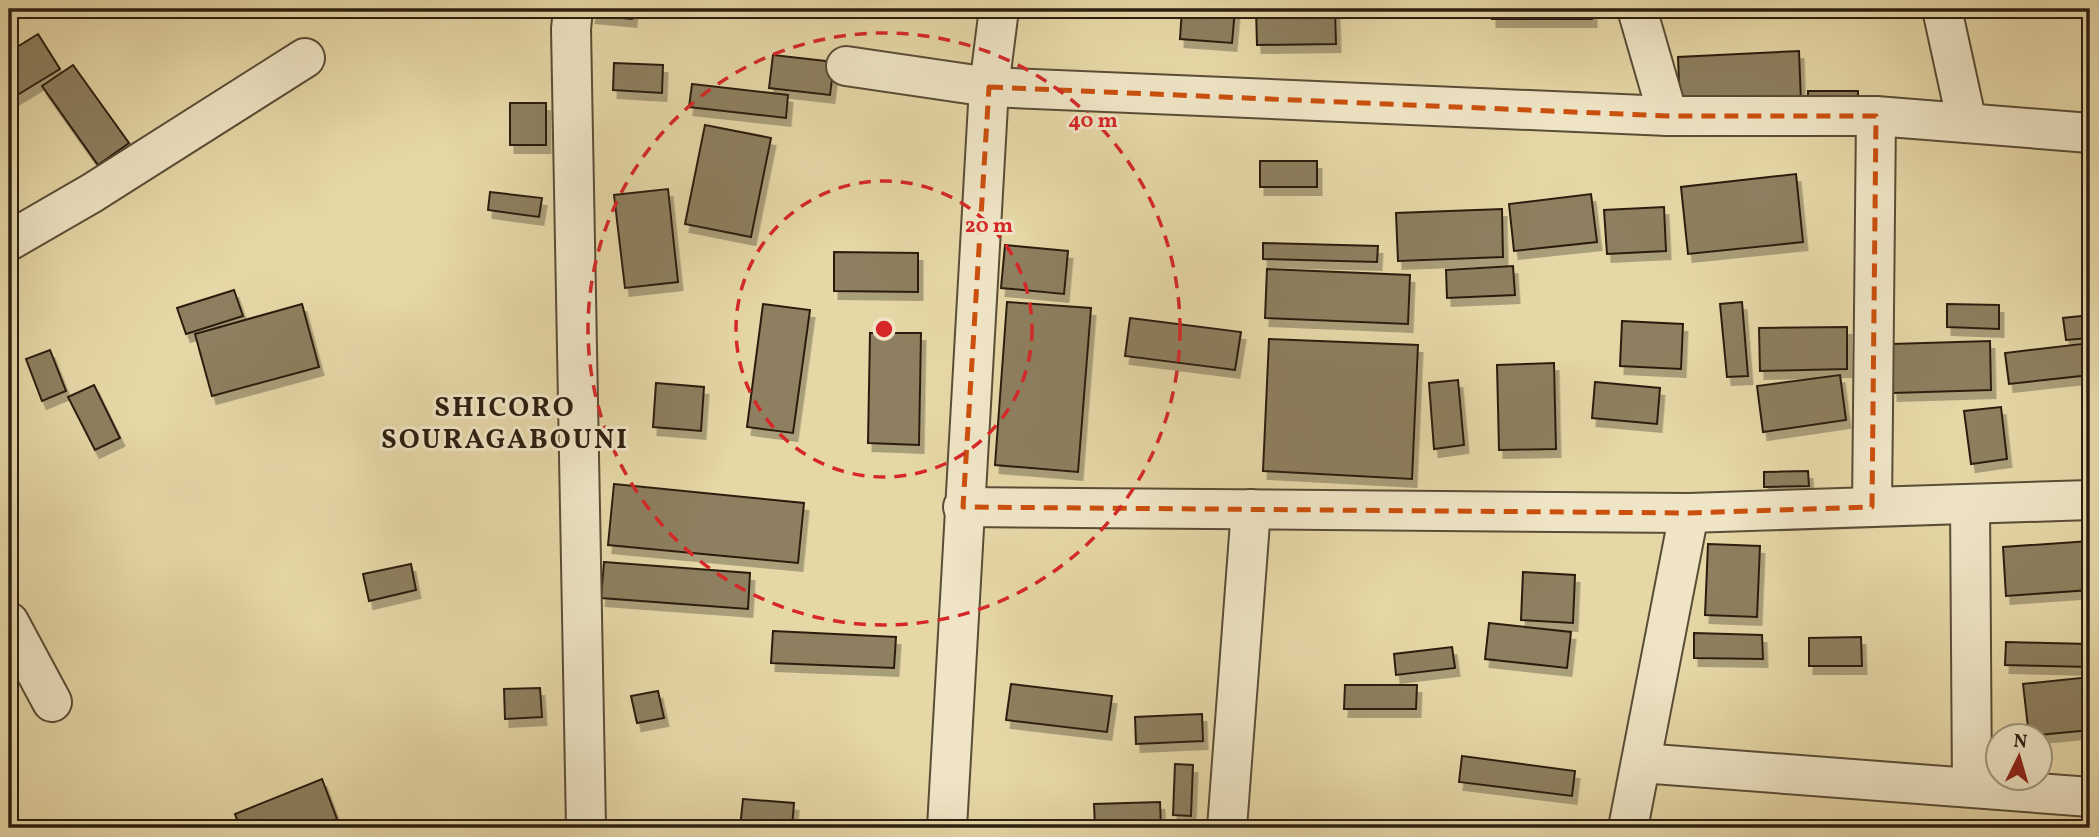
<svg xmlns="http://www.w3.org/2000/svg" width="2099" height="837" font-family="Vollkorn,serif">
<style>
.building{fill:#8d7f5f;stroke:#2c1f10;stroke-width:2;filter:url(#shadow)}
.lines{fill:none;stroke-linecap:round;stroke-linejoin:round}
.street-casing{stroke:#5a4d36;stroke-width:42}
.street{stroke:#efe5c6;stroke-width:38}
.marked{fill:none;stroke:#cc500d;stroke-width:5;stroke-dasharray:14 9;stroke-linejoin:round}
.ring{fill:none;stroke:#d62828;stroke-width:3.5;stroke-dasharray:12 9}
.labels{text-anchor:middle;stroke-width:6;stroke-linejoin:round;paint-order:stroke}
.district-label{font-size:28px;font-weight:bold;letter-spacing:2px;fill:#2c1f10;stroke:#efe5c6}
.centre{fill:#d62828;stroke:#efe5c6;stroke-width:3.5}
.ring-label{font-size:21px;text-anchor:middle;font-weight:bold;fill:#d62828;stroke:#efe5c6;stroke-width:6;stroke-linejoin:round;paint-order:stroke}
</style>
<defs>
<filter id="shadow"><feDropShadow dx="4.5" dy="8" stdDeviation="0" flood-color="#0004"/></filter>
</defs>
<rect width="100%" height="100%" fill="#e6d7a7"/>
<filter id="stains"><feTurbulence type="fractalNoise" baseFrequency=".00286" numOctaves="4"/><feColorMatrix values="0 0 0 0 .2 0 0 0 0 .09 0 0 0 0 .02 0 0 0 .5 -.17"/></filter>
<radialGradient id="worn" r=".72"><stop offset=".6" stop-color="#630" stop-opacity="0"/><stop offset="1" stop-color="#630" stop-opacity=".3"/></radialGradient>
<!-- building -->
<g class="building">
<path d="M 592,9 L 633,9 L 632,19 L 591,15 Z"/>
<path d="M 1182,9 L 1235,9 L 1232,43 L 1180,39 Z"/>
<path d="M 1256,9 L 1335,9 L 1336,44 L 1257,45 Z"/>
<rect x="1492" y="9" width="100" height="10"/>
<path d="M 38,34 L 60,69 L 9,100 L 9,52 Z"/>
<path d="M 1799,51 L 1801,102 L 1680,107 L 1678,57 Z"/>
<path d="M 773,55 L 834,62 L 830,95 L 769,88 Z"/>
<path d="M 614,63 L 663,65 L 662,93 L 613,90 Z"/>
<path d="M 73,65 L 129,143 L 98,165 L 42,86 Z"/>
<path d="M 692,84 L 788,95 L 786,118 L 689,107 Z"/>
<rect x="1808" y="91" width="50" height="17"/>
<rect x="510" y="103" width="36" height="42"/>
<path d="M 705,125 L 771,138 L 751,237 L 685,224 Z"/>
<rect x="1260" y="161" width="57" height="26"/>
<path d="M 1796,174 L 1803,242 L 1688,254 L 1681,187 Z"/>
<path d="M 668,189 L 678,282 L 625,288 L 614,195 Z"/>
<path d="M 490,192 L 542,198 L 539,217 L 488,210 Z"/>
<path d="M 1591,194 L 1597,242 L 1514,251 L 1509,204 Z"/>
<path d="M 1664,207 L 1666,251 L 1607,254 L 1604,210 Z"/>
<path d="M 1502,209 L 1503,257 L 1398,261 L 1396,213 Z"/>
<path d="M 1263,243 L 1378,246 L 1377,262 L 1263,259 Z"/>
<path d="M 1005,245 L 1068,251 L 1064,294 L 1001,288 Z"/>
<path d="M 834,252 L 918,253 L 918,292 L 834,291 Z"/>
<path d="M 1513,266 L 1515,295 L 1447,298 L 1446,270 Z"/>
<path d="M 1267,269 L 1410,275 L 1408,324 L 1265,318 Z"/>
<path d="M 234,290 L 243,316 L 186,334 L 177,308 Z"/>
<path d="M 1007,302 L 1091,308 L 1078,472 L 995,465 Z"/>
<path d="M 1742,302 L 1748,376 L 1727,377 L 1720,304 Z"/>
<path d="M 302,304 L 319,367 L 212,396 L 195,334 Z"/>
<path d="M 763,304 L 810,310 L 793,433 L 747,427 Z"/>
<path d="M 1947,304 L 1999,305 L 1999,329 L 1947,327 Z"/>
<path d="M 2090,315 L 2090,338 L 2066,340 L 2063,318 Z"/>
<path d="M 1130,318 L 1241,332 L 1235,370 L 1125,356 Z"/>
<path d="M 1622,321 L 1683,324 L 1681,369 L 1620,366 Z"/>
<path d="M 1847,327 L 1847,369 L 1760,371 L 1759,328 Z"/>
<path d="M 870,333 L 921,333 L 919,445 L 868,443 Z"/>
<path d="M 1269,339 L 1418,345 L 1412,479 L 1263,471 Z"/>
<path d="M 1990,341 L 1991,390 L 1893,393 L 1892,344 Z"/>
<path d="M 2090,343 L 2090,375 L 2009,384 L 2005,353 Z"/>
<path d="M 50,350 L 66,391 L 42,401 L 26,359 Z"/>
<path d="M 1554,363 L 1556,449 L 1499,450 L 1497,365 Z"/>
<path d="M 1840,375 L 1846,420 L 1763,432 L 1757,386 Z"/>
<path d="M 1458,380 L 1464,445 L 1434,449 L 1429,383 Z"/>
<path d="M 1595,382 L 1660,388 L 1657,424 L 1592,418 Z"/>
<path d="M 656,383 L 704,387 L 701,431 L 653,427 Z"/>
<path d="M 94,385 L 120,438 L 95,450 L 68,397 Z"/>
<path d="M 2001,407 L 2007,459 L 1971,464 L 1964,411 Z"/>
<path d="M 1808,471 L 1809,486 L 1764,487 L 1764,472 Z"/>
<path d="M 614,484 L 804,503 L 798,563 L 608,545 Z"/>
<path d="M 2090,541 L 2090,590 L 2006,596 L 2003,547 Z"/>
<path d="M 1708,544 L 1760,546 L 1757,617 L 1705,615 Z"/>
<path d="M 604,562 L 750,573 L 748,609 L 601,598 Z"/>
<path d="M 411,564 L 416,590 L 369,601 L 363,574 Z"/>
<path d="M 1523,572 L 1575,575 L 1573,623 L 1521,620 Z"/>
<path d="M 1489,623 L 1571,632 L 1567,668 L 1485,659 Z"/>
<path d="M 773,631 L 896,637 L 894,668 L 771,663 Z"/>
<path d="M 1694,633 L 1762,635 L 1763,659 L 1694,658 Z"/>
<path d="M 1861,637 L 1862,666 L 1809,666 L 1809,638 Z"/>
<path d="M 2006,642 L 2090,644 L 2090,667 L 2005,665 Z"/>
<path d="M 1452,647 L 1455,668 L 1396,675 L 1394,654 Z"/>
<path d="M 2090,677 L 2090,730 L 2029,736 L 2023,684 Z"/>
<path d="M 1011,684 L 1112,696 L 1107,732 L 1006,720 Z"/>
<path d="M 1345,685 L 1417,685 L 1416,709 L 1344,709 Z"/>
<path d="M 540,688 L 542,717 L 505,719 L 504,689 Z"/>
<path d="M 658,691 L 664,718 L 637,723 L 631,696 Z"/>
<path d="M 1202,714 L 1203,741 L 1136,744 L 1135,717 Z"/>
<path d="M 1462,756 L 1575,771 L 1572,796 L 1459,782 Z"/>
<path d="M 1175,764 L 1193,765 L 1191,816 L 1173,815 Z"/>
<path d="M 322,779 L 337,819 L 315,828 L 240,828 L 235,814 Z"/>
<path d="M 743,799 L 794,803 L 792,828 L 740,828 Z"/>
<path d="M 1160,802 L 1161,828 L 1095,828 L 1094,804 Z"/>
</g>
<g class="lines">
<!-- street casing -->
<g class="street-casing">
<g id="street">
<path d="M 573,9 L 571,29 L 586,828"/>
<path d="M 1637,9 L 1668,116"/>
<path d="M 1942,9 L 1967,123"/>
<path d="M 846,66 L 989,87 L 1668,116 L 1876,116 L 2090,133"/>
<path d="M 9,241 L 92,193 L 305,58"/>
<path d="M 1970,504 L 1972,787"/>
<path d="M 963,507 L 1689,513 L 2090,500"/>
<path d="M 1872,507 L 1876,116"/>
<path d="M 9,622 L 52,702"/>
<path d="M 1641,763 L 2090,797"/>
<path d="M 947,828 L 989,87 L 999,9"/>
<path d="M 1227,828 L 1251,509"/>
<path d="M 1628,828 L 1689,513"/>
</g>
</g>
<!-- street -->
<use href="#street" class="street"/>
</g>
<!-- marked area -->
<path class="marked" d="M 989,87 L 1668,116 L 1876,116 L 1872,507 L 1689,513 L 963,507 Z"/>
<!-- distance rings -->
<g class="ring">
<circle cx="884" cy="329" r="148"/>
<circle cx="884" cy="329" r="296"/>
</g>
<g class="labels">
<!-- district labels -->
<g class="district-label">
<text x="505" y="416">SHICORO<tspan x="505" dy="32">SOURAGABOUNI</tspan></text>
</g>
</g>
<circle cx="884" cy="329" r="10" class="centre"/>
<g class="ring-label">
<text x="1093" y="127">40 m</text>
<text x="989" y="232">20 m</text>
</g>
<!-- margin -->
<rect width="2099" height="837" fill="none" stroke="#e6d7a7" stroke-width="35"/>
<rect x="10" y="10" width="2078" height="816" fill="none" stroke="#2c1f10" stroke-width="3.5"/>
<rect x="18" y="18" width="2064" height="802" fill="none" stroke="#2c1f10" stroke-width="2"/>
<!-- north arrow -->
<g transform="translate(2019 757) rotate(5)"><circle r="33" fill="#efe5c6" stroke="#a1967d" stroke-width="2"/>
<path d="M0-5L12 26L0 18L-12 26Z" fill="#8f2418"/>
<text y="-10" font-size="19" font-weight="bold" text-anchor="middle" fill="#2c1f10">N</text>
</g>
<rect width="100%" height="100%" filter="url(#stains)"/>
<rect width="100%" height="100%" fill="url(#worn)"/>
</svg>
